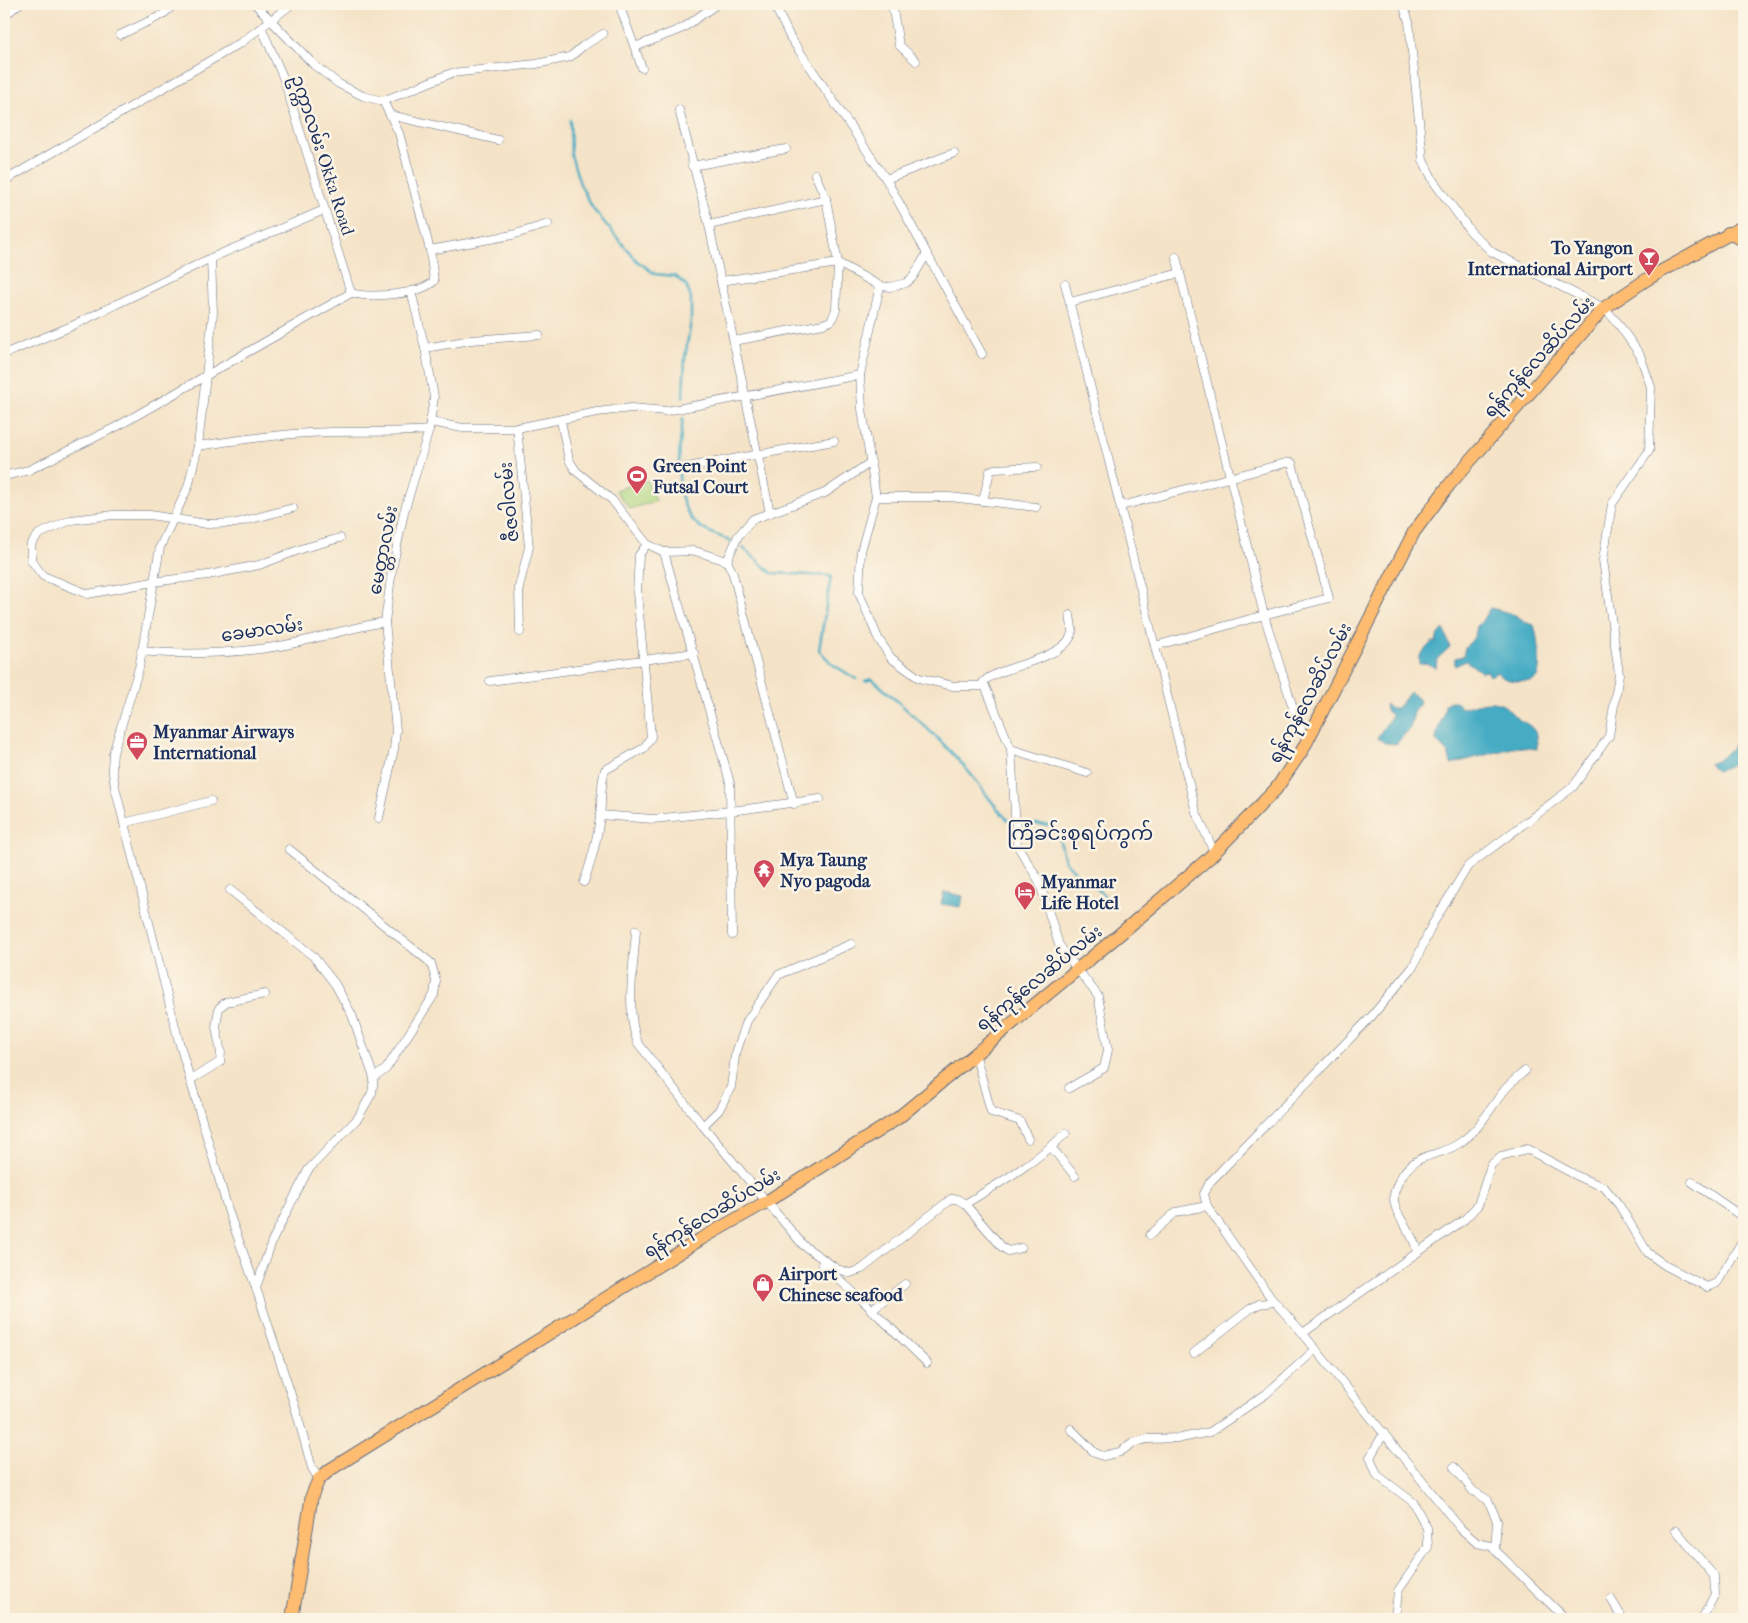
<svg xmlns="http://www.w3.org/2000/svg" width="1748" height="1623" font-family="'IM FELL French Canon','Noto Sans Myanmar',serif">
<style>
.green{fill:#afd57f;stroke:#65826e}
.water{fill:#44acc4;stroke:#306e91}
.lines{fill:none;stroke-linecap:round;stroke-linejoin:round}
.stream{stroke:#44acc4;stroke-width:2.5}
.street-casing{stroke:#676e83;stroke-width:9}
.primary-casing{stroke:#676e83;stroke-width:14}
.street{stroke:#fff;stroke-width:8}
.primary{stroke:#fdbc70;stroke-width:12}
.labels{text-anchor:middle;stroke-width:5;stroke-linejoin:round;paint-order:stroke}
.street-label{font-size:18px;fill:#1b2f5e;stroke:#fcf5e5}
.poi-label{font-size:18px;font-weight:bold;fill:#1b2f5e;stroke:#fcf5e5;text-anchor:start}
.quarter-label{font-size:20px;fill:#1b2f5e;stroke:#fcf5e5}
</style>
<rect width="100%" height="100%" fill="#fcf5e5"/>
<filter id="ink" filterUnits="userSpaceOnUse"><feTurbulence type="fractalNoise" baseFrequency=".02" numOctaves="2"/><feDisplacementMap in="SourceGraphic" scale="10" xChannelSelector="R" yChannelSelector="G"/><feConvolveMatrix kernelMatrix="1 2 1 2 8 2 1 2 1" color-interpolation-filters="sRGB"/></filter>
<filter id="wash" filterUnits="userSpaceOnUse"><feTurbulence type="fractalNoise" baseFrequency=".0096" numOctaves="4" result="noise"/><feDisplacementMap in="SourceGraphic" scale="20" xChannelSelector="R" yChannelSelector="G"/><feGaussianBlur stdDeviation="1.12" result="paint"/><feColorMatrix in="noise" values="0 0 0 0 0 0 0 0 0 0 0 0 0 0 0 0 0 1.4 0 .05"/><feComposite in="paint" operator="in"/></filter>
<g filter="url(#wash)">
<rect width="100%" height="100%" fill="#f4e3c7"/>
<!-- green -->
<path class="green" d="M 647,480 L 656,501 L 630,509 L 615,490 Z"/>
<!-- water -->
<g class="water">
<path d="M 1490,608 C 1499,610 1507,612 1515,615 C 1522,618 1525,624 1534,625 C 1537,634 1543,671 1536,678 C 1531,683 1523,681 1517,681 C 1508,680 1502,679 1497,672 L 1490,676 L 1487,671 L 1481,672 L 1466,661 L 1455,666 L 1455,658 L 1463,656 L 1465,647 C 1473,640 1476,636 1477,625 L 1480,624 Z"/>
<path d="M 1444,629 L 1450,647 L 1437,659 L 1436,668 L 1426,663 L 1419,664 L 1419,656 L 1432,642 L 1436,642 L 1438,634 Z"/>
<path d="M 1410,692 L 1419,699 L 1420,704 L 1415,709 L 1410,728 L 1396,744 L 1385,743 L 1377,738 L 1392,715 L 1386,711 L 1385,704 L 1390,708 L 1397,708 Z"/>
<path d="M 1450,701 L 1458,703 L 1461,708 C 1476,705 1489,698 1503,705 C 1509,708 1512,715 1518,719 C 1534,728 1537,728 1537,749 L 1516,747 L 1451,764 L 1448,753 L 1436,741 C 1436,727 1445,717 1445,704 Z"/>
<path d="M 1744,735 L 1744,758 L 1731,766 L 1716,771 L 1709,763 L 1721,758 Z"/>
<path d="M 944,892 L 963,896 L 961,907 L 941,904 Z"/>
</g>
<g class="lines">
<!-- stream -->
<g class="stream">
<path d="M 570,120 L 571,155 L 580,184 L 593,209 L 636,260 L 655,274 L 675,276 L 686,285 L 691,298 L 691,321 L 685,357 L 683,397"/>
<path d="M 683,418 C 679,448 671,506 699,526 C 707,533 721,536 731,541"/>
<path d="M 743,548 L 772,573 L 831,576 L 819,650 L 832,664 L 856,679"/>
<path d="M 865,681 L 872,679 L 877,683 C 910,713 945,742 973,777 C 985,792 995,808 1009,821"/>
<path d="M 1021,823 L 1049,825 L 1058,833 L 1065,861 L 1080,877 L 1100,891 L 1114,908"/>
</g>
</g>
</g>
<g filter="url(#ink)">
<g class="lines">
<!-- street casing -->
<g class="street-casing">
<g id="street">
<path d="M 255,4 L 314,65 L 339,84 L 363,96 L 383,101 L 452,73 L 536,64 L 570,57 L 583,46 L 603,34"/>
<path d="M 619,4 L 642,68"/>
<path d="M 774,4 L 790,37 L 886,179 L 982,354"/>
<path d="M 892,4 L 899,45 L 916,61"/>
<path d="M 1403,4 L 1409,22 L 1423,160 L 1434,182 L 1471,232 L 1492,252 L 1604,308 L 1617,322 L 1640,355 L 1651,387 L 1649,451 L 1612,504 L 1603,560 L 1619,674 L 1609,736 L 1573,787 L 1468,866 L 1432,925 L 1413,967 L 1371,1017 L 1210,1182 L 1204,1194 L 1207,1206 L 1271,1298 L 1300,1330 L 1461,1529 L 1477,1543 L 1491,1546 L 1566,1619"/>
<path d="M 4,16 L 19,4"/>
<path d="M 262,29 L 283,77 L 351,293"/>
<path d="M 120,35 L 162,15 L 175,4"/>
<path d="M 635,47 L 683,28 L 717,4"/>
<path d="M 679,110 L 709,225 L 770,513"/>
<path d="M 390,115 L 498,140"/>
<path d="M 692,166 L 786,149"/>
<path d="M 886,179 L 954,153"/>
<path d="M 4,181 L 242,42 L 292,4"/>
<path d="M 709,225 L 826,199"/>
<path d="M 430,250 L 512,235 L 548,224"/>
<path d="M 211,258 L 213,313 L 198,446 L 188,487 L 160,547 L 139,668 L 113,753 L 112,767 L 115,787 L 178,1038 L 229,1213 L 256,1288 L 295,1407 L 312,1468 L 319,1479"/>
<path d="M 721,281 L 838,263 L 880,286 L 890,287 L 906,283 L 913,277 L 926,255"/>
<path d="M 1065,284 L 1196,812 L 1214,852"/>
<path d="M 880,286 L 860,375 L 862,409 L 876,497 L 861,551 L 859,593 L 878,638 L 891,658 L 919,678 L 953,686 L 985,686 L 1011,749 L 1017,845 L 1039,881 L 1059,945 L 1098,996 L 1108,1050 L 1104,1068 L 1069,1088"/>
<path d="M 1070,302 L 1180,273"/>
<path d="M 734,341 L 823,324 L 831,321 L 836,310 L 838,263 L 826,199 L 815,174"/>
<path d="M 425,348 L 471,340 L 539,335"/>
<path d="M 4,354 L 72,326 L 211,258 L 324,210"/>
<path d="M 561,421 L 569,460 L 576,471 L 612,500 L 647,544"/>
<path d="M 430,422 L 463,428 L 517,428 L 597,412 L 631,408 L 666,411 L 860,375"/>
<path d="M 517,428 L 529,547 L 519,587 L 520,632"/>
<path d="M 198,446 C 242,439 287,433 332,432 C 365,431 396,433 429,430"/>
<path d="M 682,468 L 834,441"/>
<path d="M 4,476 L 29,470 L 116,427 L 351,293 C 370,298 420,295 434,281 L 430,250 L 399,133 L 383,101"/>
<path d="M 876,497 L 950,497 L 1036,507"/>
<path d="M 983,501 L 990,471 L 994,469 L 1037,467"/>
<path d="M 1121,506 L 1286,463 L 1292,463 L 1329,598 L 1264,615 L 1180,273 L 1176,257"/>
<path d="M 293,508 L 236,523 L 207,524 L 150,515 L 113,515 L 71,520 L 39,534 L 31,544 L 31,560 L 43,576 L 88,594 L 153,582 L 208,575 L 259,565 L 304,548 L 340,538"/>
<path d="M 647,544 L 664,552 L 695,551 L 727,561 L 733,574 L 794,804"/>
<path d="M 664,552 L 730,783 L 732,935"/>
<path d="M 727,561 L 738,536 L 753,519 L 825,493 L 871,462"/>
<path d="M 1155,646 L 1264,615 L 1299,727 L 1308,741"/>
<path d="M 141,651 C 188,656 249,653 295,643 C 325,636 354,627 385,622"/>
<path d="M 490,681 L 694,653"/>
<path d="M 982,684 C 990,668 1057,662 1070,638 C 1074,632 1071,623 1070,615"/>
<path d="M 1011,749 L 1087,773"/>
<path d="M 600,815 L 653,819 L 731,811 L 820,799"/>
<path d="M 379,818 L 394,749 L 396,730 L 385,622 L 392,570 L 404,512 L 429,430 L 434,397 L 425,348 L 411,291"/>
<path d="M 124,823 L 211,801"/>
<path d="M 289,849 L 431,963 L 436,981 L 434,995 L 386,1069 L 374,1078"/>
<path d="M 584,882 C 592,860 597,840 600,817 C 602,801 600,785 605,770 L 644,748 L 651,737 L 637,593 L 639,555 L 647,544"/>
<path d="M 230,890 L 313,956 L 335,984 L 352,1015 L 374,1078 L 372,1093 L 358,1118 L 308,1170 L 272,1241 L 256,1288"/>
<path d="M 636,930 C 634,963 625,1012 638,1043 L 703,1126 L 803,1245 L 837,1269 L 850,1273 L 862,1269 L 951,1199 L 957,1199 L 965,1204 C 1000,1183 1036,1162 1066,1133"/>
<path d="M 975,1053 L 991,1112 L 1020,1121 L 1028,1139"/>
<path d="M 190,1080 L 220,1062 L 221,1053 L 216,1027 L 219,1008 L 226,1002 L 265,994"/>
<path d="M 703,1126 L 719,1110 L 731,1087 L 735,1056 L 747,1021 L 778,975 L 851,944"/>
<path d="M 1051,1147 L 1075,1176"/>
<path d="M 1692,1182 L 1744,1218"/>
<path d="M 965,1204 L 1002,1247 L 1008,1251 L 1021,1248"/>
<path d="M 1150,1235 L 1176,1212 L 1207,1206"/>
<path d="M 1417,1251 C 1414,1232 1393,1216 1394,1196 C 1394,1191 1397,1185 1399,1181 C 1414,1151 1434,1159 1458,1144 C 1479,1131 1488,1111 1503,1092 C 1509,1084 1517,1078 1525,1071"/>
<path d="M 822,1264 L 863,1301 L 927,1363"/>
<path d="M 871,1310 L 905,1284"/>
<path d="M 1303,1333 L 1465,1219 L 1478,1205 L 1491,1165 L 1501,1156 L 1527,1149 L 1583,1179 L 1604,1187 L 1619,1205 L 1648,1253 L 1666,1266 L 1707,1287 L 1717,1283 L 1744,1238"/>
<path d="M 1194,1353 L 1250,1309 L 1259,1304 L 1274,1302"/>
<path d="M 1071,1429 L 1095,1453 L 1103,1456 L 1120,1452 L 1133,1443 L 1147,1439 L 1181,1438 L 1210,1432 L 1266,1394 L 1316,1349"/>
<path d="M 1384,1433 L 1370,1457 L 1377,1475 L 1413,1502 L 1427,1528 L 1428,1547 L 1398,1591 L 1395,1619"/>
<path d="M 1454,1467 L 1473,1491 L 1488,1500 L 1497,1521 L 1495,1550"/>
<path d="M 1676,1530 L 1714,1576 L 1715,1594 L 1702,1619"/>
<path d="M 1611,1599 L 1623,1619"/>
</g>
</g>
<!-- primary casing -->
<g class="primary-casing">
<g id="primary">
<path d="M 1728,233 L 1744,240"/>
<path d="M 292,1619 L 312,1495 L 319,1479 L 331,1469 L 701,1239 L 766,1202 L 898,1118 L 1120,934 L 1209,858 L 1276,789 L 1303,749 L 1414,532 L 1449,485 L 1604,308 L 1649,278 L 1744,226"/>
</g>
</g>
<!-- street -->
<use href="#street" class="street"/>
<!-- primary -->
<use href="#primary" class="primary"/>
</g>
</g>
<!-- icons -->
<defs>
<g id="bar-pin" transform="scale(1.125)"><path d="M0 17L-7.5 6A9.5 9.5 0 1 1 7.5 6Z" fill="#d1495b" stroke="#fcf5e5"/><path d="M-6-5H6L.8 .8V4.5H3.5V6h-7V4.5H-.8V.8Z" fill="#fff"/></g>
<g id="stadium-pin" transform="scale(1.125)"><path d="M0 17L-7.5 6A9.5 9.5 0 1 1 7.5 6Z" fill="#d1495b" stroke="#fcf5e5"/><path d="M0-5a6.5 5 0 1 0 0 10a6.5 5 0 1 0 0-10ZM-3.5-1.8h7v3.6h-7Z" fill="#fff"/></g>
<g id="office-pin" transform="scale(1.125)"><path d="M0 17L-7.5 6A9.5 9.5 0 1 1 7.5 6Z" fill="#d1495b" stroke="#fcf5e5"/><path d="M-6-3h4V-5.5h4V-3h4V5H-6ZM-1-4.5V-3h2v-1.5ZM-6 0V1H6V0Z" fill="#fff"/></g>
<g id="temple-pin" transform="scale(1.125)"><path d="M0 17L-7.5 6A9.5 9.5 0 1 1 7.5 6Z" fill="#d1495b" stroke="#fcf5e5"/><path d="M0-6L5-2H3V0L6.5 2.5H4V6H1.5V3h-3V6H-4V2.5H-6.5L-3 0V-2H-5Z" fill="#fff"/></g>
<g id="hotel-pin" transform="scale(1.125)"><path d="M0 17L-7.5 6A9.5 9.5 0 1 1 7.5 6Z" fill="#d1495b" stroke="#fcf5e5"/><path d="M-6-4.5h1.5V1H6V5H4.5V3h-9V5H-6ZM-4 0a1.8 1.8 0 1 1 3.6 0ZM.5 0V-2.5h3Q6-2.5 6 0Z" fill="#fff"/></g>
<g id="shop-pin" transform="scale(1.125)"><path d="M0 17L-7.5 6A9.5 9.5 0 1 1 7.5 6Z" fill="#d1495b" stroke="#fcf5e5"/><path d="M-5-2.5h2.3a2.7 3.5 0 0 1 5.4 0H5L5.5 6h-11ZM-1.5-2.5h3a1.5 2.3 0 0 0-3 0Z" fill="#fff"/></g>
</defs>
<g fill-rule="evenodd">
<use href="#bar-pin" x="1649" y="258"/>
<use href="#stadium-pin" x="637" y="476"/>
<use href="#office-pin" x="137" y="742"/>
<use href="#temple-pin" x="764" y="870"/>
<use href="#hotel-pin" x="1025" y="892"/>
<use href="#shop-pin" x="763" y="1284"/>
</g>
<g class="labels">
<!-- street labels -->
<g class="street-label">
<text transform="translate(323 155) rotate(72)" y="6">ဥက္ကာလမ်း Okka Road</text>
<text transform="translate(1539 357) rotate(-48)" y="6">ရန်ကုန်လေဆိပ်လမ်း</text>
<text transform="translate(509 502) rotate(-95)" y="6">ဇီဇဝါလမ်း</text>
<text transform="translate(383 550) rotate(-79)" y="6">မေတ္တာလမ်း</text>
<text transform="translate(262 630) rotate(-8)" y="6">ခေမာလမ်း</text>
<text transform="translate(1310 693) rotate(-62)" y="6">ရန်ကုန်လေဆိပ်လမ်း</text>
<text transform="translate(1039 978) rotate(-39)" y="6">ရန်ကုန်လေဆိပ်လမ်း</text>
<text transform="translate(712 1213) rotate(-31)" y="6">ရန်ကုန်လေဆိပ်လမ်း</text>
</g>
<!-- poi labels -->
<g class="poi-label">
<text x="1633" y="254" text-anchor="end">To Yangon<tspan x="1633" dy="21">International Airport</tspan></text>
<text x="653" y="472">Green Point<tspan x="653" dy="21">Futsal Court</tspan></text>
<text x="153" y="738">Myanmar Airways<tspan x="153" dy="21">International</tspan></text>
<text x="780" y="866">Mya Taung<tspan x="780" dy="21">Nyo pagoda</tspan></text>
<text x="1041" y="888">Myanmar<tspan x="1041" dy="21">Life Hotel</tspan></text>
<text x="779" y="1280">Airport<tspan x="779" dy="21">Chinese seafood</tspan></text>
</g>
<!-- quarter labels -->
<g class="quarter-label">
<text x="1080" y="840">ကြံခင်းစုရပ်ကွက်</text>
</g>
</g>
<!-- margin -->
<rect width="1748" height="1623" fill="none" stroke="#fcf5e5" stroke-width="20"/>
</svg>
